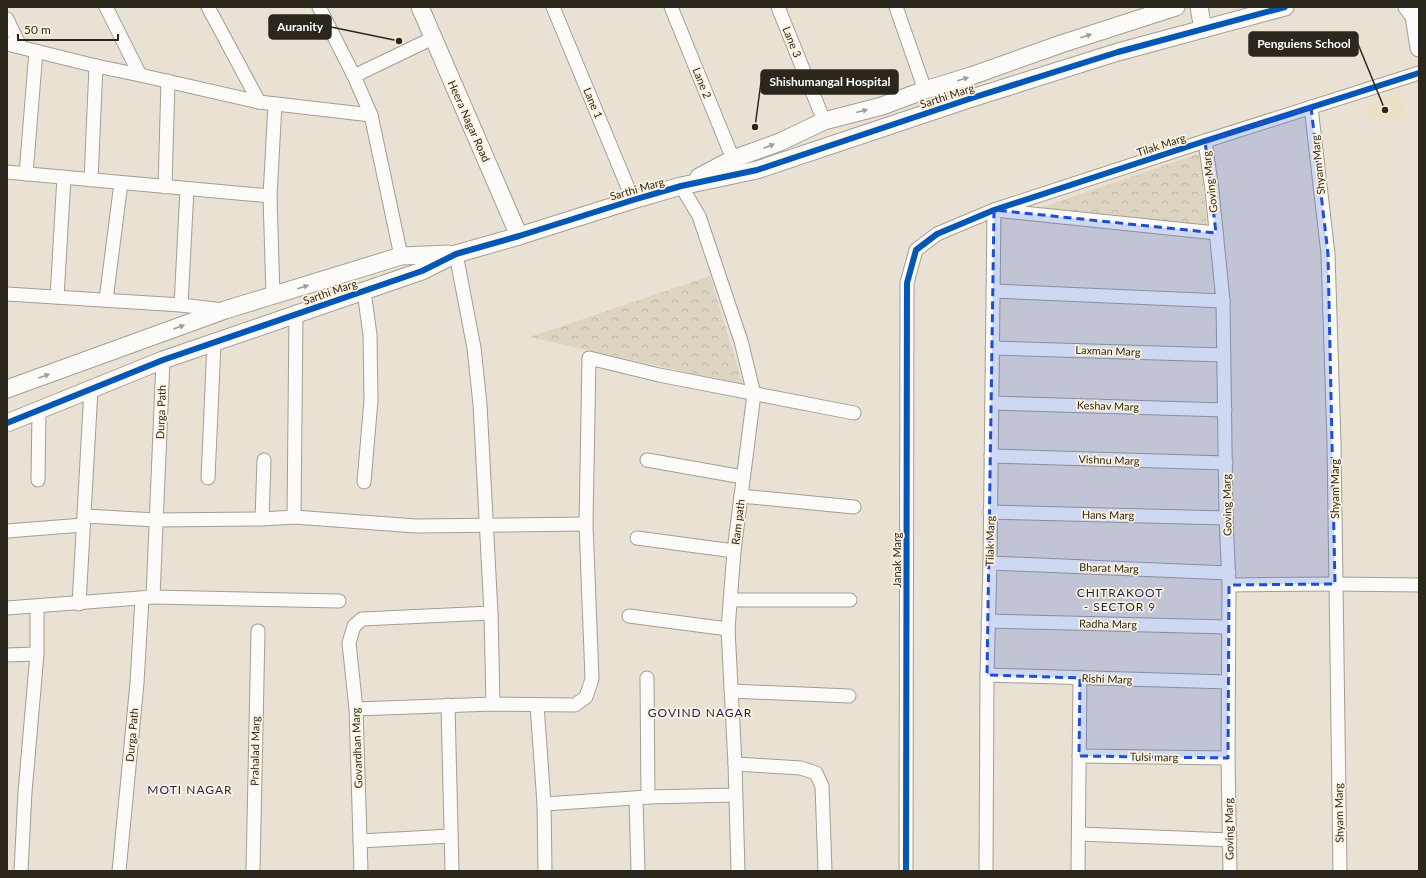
<svg xmlns="http://www.w3.org/2000/svg" width="1426" height="878" font-family="Lato,sans-serif">
<style>
.built{fill:#ebdfc6}
.park{fill:url(#park-crowns)}
.lines{fill:none;stroke-linecap:round;stroke-linejoin:round}
.minor-casing{stroke:#a39d93;stroke-width:15}
.tertiary-casing{stroke:#a39d93;stroke-width:19}
.minor{stroke:#fcfbf9;stroke-width:13}
.tertiary{stroke:#fcfbf9;stroke-width:17}
.cycleway-casing{stroke:#fdf3de;stroke-width:8}
.cycleway{stroke:#0057b8;stroke-width:6}
.oneway{fill:#9e9c96}
.marked{fill:#1d4ed8;fill-opacity:0.2;stroke:#1d4ed8;stroke-width:3;stroke-dasharray:8 5;stroke-linejoin:round}
.labels{text-anchor:middle;stroke-width:3.5;stroke-linejoin:round;paint-order:stroke}
.street-label{font-size:11px;fill:#2c271d;stroke:#fdf3de}
.neighbourhood-label{font-size:12px;letter-spacing:1px;fill:#1e2059;stroke:#fdf3de}
.leader{fill:none;stroke:#2c271d;stroke-width:1.5}
.callout-dot{fill:#2c271d;stroke:#fdf3de;stroke-width:1.5}
.callout{fill:#2c271d;stroke:#2c271d;stroke-width:1.5}
.callout-label{font-size:12px;text-anchor:middle;font-weight:bold;fill:#fff}
</style>
<defs>
<pattern id="park-crowns" width="20" height="18" patternUnits="userSpaceOnUse"><rect width="20" height="18" fill="#ddd4c2"/><path d="M2 6a3 3 0 1 1 6 0M12 15a3 3 0 1 1 6 0" fill="none" stroke="#beb6a6"/></pattern>
</defs>
<rect width="100%" height="100%" fill="#e9e2d4"/>
<!-- built -->
<path class="built" d="M 1400,92 L 1404,117 L 1369,120 L 1366,103 Z"/>
<!-- park -->
<g class="park">
<path d="M 1201,153 L 1207,226 L 1012,217 Z"/>
<path d="M 710,276 L 743,385 L 530,337 Z"/>
</g>
<g class="lines">
<!-- minor casing -->
<g class="minor-casing">
<g id="minor">
<path d="M 106,7 L 140,75"/>
<path d="M 208,7 L 259,102"/>
<path d="M 319,7 L 354,76 L 371,115 L 401,256"/>
<path d="M 553,7 L 633,200"/>
<path d="M 671,7 L 733,159"/>
<path d="M 778,7 L 824,121"/>
<path d="M 896,7 L 925,90"/>
<path d="M 7,19 L 20,46"/>
<path d="M 7,44 L 96,66 L 140,75 L 259,102 L 371,115"/>
<path d="M 354,76 L 433,38"/>
<path d="M 1311,107 L 1328,254 L 1334,442 L 1340,871"/>
<path d="M 1205,141 L 1212,190 L 1223,301 L 1226,518 L 1229,585 L 1228,758 L 1230,871"/>
<path d="M 7,172 L 270,196"/>
<path d="M 26,174 L 36,51"/>
<path d="M 91,180 L 96,66"/>
<path d="M 681,186 L 699,216 L 741,341 L 754,394 L 734,551 L 728,629 L 735,764 L 738,871"/>
<path d="M 165,187 L 168,81"/>
<path d="M 456,254 L 474,348 L 480,404 L 491,613 L 493,704"/>
<path d="M 364,291 L 370,335 L 371,400 L 364,482"/>
<path d="M 993,291 L 1223,301"/>
<path d="M 7,294 L 181,305 L 223,310"/>
<path d="M 273,296 L 270,196 L 275,104"/>
<path d="M 57,297 L 64,177"/>
<path d="M 106,300 L 121,183"/>
<path d="M 181,305 L 187,189"/>
<path d="M 992,348 L 1224,355"/>
<path d="M 992,403 L 1225,410"/>
<path d="M 991,456 L 1226,463"/>
<path d="M 647,460 L 743,477"/>
<path d="M 208,478 L 214,343"/>
<path d="M 38,480 L 39,410"/>
<path d="M 741,496 L 854,507"/>
<path d="M 990,512 L 1226,518"/>
<path d="M 85,516 L 156,520 L 262,519 L 294,517 L 416,526 L 586,524"/>
<path d="M 294,517 L 296,315"/>
<path d="M 262,519 L 264,460"/>
<path d="M 7,531 L 83,525"/>
<path d="M 637,538 L 734,551"/>
<path d="M 990,563 L 1229,573"/>
<path d="M 1229,585 L 1335,584 L 1419,585"/>
<path d="M 153,597 L 339,601"/>
<path d="M 731,600 L 850,600"/>
<path d="M 79,604 L 91,389"/>
<path d="M 7,608 L 153,597 L 163,360"/>
<path d="M 629,616 L 728,629"/>
<path d="M 988,621 L 1228,627"/>
<path d="M 7,655 L 37,654"/>
<path d="M 987,675 L 1228,682"/>
<path d="M 647,678 L 648,797"/>
<path d="M 731,691 L 849,696"/>
<path d="M 448,705 L 452,871"/>
<path d="M 537,705 L 544,804 L 545,871"/>
<path d="M 356,709 L 493,704 L 575,705 L 586,697 L 592,679 L 586,524 L 589,358 L 659,375 L 854,413"/>
<path d="M 1079,756 L 1228,758"/>
<path d="M 735,764 L 801,768 L 816,773 L 822,786 L 825,871"/>
<path d="M 636,798 L 638,871"/>
<path d="M 544,804 L 648,797 L 736,795"/>
<path d="M 1079,834 L 1230,840"/>
<path d="M 360,841 L 451,836"/>
<path d="M 21,871 L 25,792 L 37,654 L 37,607"/>
<path d="M 119,871 L 137,683 L 142,598"/>
<path d="M 253,871 L 258,631"/>
<path d="M 361,871 L 356,709 L 349,643 L 354,626 L 362,619 L 491,613"/>
<path d="M 906,871 L 907,283 L 916,250 L 937,234 L 994,210 L 1205,141 L 1419,73"/>
<path d="M 986,871 L 987,675 L 990,563 L 994,210 L 1216,233"/>
<path d="M 1078,871 L 1080,678"/>
</g>
</g>
<!-- tertiary casing -->
<g class="tertiary-casing">
<g id="tertiary">
<path d="M 420,7 L 519,236"/>
<path d="M 1199,7 L 1203,29"/>
<path d="M 1407,7 L 1414,16 L 1419,48"/>
<path d="M 699,177 L 733,159 L 780,142 L 824,121 L 882,106 L 925,90 L 971,76 L 1061,44 L 1176,7"/>
<path d="M 7,389 L 225,310 L 401,256 L 449,254"/>
<path d="M 7,423 L 163,360 L 422,271 L 456,254 L 519,236 L 633,200 L 681,186 L 757,170 L 972,98 L 1118,52 L 1285,7"/>
</g>
</g>
<!-- minor -->
<use href="#minor" class="minor"/>
<!-- tertiary -->
<use href="#tertiary" class="tertiary"/>
<!-- cycleway casing -->
<g class="cycleway-casing">
<g id="cycleway">
<path d="M 7,423 L 163,360 L 422,271 L 456,254 L 519,236 L 633,200 L 681,186 L 757,170 L 972,98 L 1118,52 L 1285,7"/>
<path d="M 906,871 L 907,283 L 916,250 L 937,234 L 994,210 L 1205,141 L 1419,73"/>
</g>
</g>
<!-- cycleway -->
<use href="#cycleway" class="cycleway"/>
</g>
<!-- one-way arrows -->
<defs><path id="oneway-solid" d="M-6-.8H1V-3.2L6.5 0L1 3.2V.8H-6Z"/></defs>
<g class="oneway">
<use href="#oneway-solid" transform="translate(1086 36) rotate(-18)"/>
<use href="#oneway-solid" transform="translate(963 79) rotate(-16)"/>
<use href="#oneway-solid" transform="translate(862 111) rotate(-14)"/>
<use href="#oneway-solid" transform="translate(769 146) rotate(-21)"/>
<use href="#oneway-solid" transform="translate(303 287) rotate(-17)"/>
<use href="#oneway-solid" transform="translate(179 327) rotate(-20)"/>
<use href="#oneway-solid" transform="translate(44 376) rotate(-20)"/>
</g>
<!-- marked area -->
<path class="marked" d="M 1311,107 L 1328,254 L 1335,584 L 1229,585 L 1228,758 L 1079,756 L 1080,678 L 987,675 L 994,210 L 1216,233 L 1205,141 Z"/>
<g class="labels">
<!-- street labels -->
<g class="street-label">
<text transform="translate(792 42) rotate(68)" y="4">Lane 3</text>
<text transform="translate(702 83) rotate(68)" y="4">Lane 2</text>
<text transform="translate(947 96) rotate(-18)" y="4">Sarthi Marg</text>
<text transform="translate(593 103) rotate(67)" y="4">Lane 1</text>
<text transform="translate(469 121) rotate(66)" y="4">Heera Nagar Road</text>
<text transform="translate(1161 145) rotate(-18)" y="4">Tilak Marg</text>
<text transform="translate(1318 165) rotate(-96)" y="4">Shyam Marg</text>
<text transform="translate(1210 182) rotate(-97)" y="4">Goving Marg</text>
<text transform="translate(637 189) rotate(-16)" y="4">Sarthi Marg</text>
<text transform="translate(330 292) rotate(-19)" y="4">Sarthi Marg</text>
<text transform="translate(1108 351) rotate(2)" y="4">Laxman Marg</text>
<text transform="translate(1108 406) rotate(2)" y="4">Keshav Marg</text>
<text transform="translate(161 412) rotate(-88)" y="4">Durga Path</text>
<text transform="translate(1109 460) rotate(2)" y="4">Vishnu Marg</text>
<text transform="translate(1335 489) rotate(-90)" y="4">Shyam Marg</text>
<text transform="translate(1227 505) rotate(-91)" y="4">Goving Marg</text>
<text transform="translate(1108 515) rotate(1)" y="4">Hans Marg</text>
<text transform="translate(738 522) rotate(-83)" y="4">Ram path</text>
<text transform="translate(990 541) rotate(-89)" y="4">Tilak Marg</text>
<text transform="translate(897 560) rotate(-90)" y="4">Janak Marg</text>
<text transform="translate(1109 568) rotate(2)" y="4">Bharat Marg</text>
<text transform="translate(1108 624) rotate(1)" y="4">Radha Marg</text>
<text transform="translate(1107 679) rotate(2)" y="4">Rishi Marg</text>
<text transform="translate(132 735) rotate(-85)" y="4">Durga Path</text>
<text transform="translate(357 748) rotate(-92)" y="4">Govardhan Marg</text>
<text transform="translate(255 751) rotate(-89)" y="4">Prahalad Marg</text>
<text transform="translate(1154 757) rotate(1)" y="4">Tulsi marg</text>
<text transform="translate(1339 813) rotate(-91)" y="4">Shyam Marg</text>
<text transform="translate(1229 829) rotate(-91)" y="4">Goving Marg</text>
</g>
<!-- neighbourhood labels -->
<g class="neighbourhood-label">
<text x="1120" y="597">CHITRAKOOT<tspan x="1120" dy="14">- SECTOR 9</tspan></text>
<text x="700" y="717">GOVIND NAGAR</text>
<text x="190" y="794">MOTI NAGAR</text>
</g>
</g>
<!-- callouts -->
<path class="leader" d="M399 41L331 27M1385 110L1358 44M755 127L761 82"/>
<g class="callout-dot">
<circle cx="399" cy="41" r="4"/>
<circle cx="1385" cy="110" r="4"/>
<circle cx="755" cy="127" r="4"/>
</g>
<g class="callout">
<rect x="269" y="15" width="62" height="24" rx="4"/>
<rect x="1249" y="32" width="109" height="24" rx="4"/>
<rect x="761" y="70" width="137" height="24" rx="4"/>
</g>
<g class="callout-label">
<text x="300" y="31">Auranity</text>
<text x="1304" y="48">Penguiens School</text>
<text x="830" y="86">Shishumangal Hospital</text>
</g>
<!-- border -->
<rect width="1426" height="878" fill="none" stroke="#2c271d" stroke-width="16"/>
<!-- scale -->
<path d="M18 34v6h100v-6" fill="none" stroke="#2c271d" stroke-width="2"/>
<text x="24" y="34" font-size="12" fill="#2c271d" stroke="#fdf3de" stroke-width="3" paint-order="stroke">50 m</text>
</svg>
